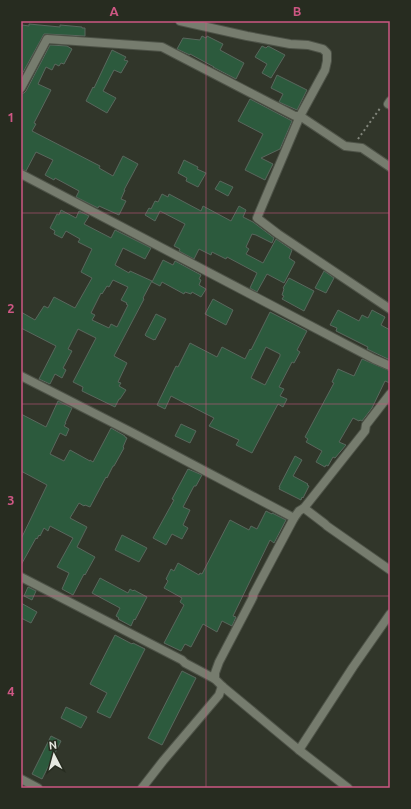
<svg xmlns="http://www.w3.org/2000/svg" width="411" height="809" font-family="Ubuntu,sans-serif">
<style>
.building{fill:#2c5a3d;stroke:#59675d;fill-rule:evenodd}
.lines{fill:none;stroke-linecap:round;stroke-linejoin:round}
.minor-casing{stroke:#4e5348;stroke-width:10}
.path{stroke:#82867c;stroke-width:2;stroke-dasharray:2 3;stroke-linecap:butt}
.minor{stroke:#767c6e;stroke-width:8}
.grid{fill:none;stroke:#cd5783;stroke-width:1;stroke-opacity:0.55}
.neatline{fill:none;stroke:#cd5783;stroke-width:1.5}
.grid-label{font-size:13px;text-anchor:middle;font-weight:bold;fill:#cd5783}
</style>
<rect width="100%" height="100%" fill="#31362a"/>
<!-- building -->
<g class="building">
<path d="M 29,24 L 60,27 L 60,25 L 82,27 L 82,28 L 85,28 L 85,36 L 47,34 L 44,34 L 21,76 L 21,44 L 22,25 L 29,26 Z"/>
<path d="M 202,36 L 206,38 L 207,36 L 223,44 L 220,50 L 244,63 L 236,79 L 213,67 L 214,67 L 190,54 L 190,55 L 177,49 L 183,38 L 200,40 Z"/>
<path d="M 50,45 L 67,46 L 72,49 L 64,64 L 61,63 L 59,66 L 55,64 L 52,70 L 46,67 L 38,84 L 51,90 L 34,123 L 36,124 L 32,131 L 100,166 L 99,168 L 113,176 L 123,156 L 138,164 L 124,190 L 125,190 L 121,199 L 126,201 L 119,215 L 99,206 L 98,208 L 76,197 L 79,191 L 55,178 L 54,180 L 45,175 L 53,160 L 36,152 L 26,171 L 21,169 L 21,93 L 24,93 L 26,91 Z"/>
<path d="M 268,46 L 285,55 L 271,78 L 262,73 L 267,64 L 255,57 L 262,46 L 266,48 Z"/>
<path d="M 112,50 L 126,57 L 124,60 L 128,61 L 121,73 L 114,70 L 103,91 L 116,98 L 107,113 L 86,101 L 93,87 L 94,88 Z"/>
<path d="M 277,75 L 307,90 L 297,110 L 279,102 L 283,94 L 271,88 Z"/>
<path d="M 250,99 L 292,121 L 280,149 L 261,158 L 273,164 L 265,180 L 245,170 L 263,134 L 238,121 Z"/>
<path d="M 184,160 L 198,167 L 197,169 L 206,173 L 198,187 L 186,181 L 187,178 L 178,173 Z"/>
<path d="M 220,181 L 233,187 L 228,196 L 215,189 Z"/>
<path d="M 162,194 L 168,197 L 169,194 L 201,211 L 203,206 L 231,221 L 239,206 L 246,210 L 243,217 L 253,222 L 274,238 L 272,243 L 256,235 L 252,234 L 246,247 L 249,249 L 246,254 L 263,263 L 276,239 L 292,250 L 289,258 L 295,262 L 284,283 L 267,274 L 257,292 L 250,288 L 257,273 L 227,257 L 226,259 L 212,252 L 211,255 L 199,249 L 194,259 L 179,251 L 180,249 L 174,246 L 185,224 L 160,211 L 155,221 L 145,215 L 149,208 L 151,209 L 155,201 L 158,202 Z"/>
<path d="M 61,210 L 76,218 L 79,211 L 89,216 L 84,224 L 111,238 L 115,230 L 151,248 L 145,259 L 123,248 L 115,265 L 129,273 L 130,271 L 152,281 L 143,298 L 144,299 L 114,356 L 127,363 L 118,382 L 121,383 L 119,386 L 126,390 L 120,399 L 119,399 L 115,407 L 82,391 L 83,387 L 73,382 L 96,338 L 78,329 L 68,349 L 72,351 L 63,368 L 66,370 L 62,378 L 55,374 L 50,384 L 39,379 L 56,346 L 21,328 L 21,312 L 35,320 L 44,306 L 48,308 L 54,297 L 75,308 L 92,278 L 81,272 L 92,249 L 78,242 L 80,239 L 66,231 L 62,238 L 54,234 L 55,231 L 50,228 L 57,214 L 59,215 ZM 113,280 L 128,287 L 121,300 L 127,303 L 126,304 L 128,305 L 117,327 L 111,324 L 109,328 L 92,320 L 95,315 L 91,313 L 101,293 L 102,294 L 107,286 L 109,287 Z"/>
<path d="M 163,260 L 173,265 L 175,261 L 201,275 L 199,279 L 201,280 L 199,285 L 206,289 L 201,297 L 192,292 L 191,294 L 185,292 L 184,294 L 162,282 L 160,286 L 152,282 Z"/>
<path d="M 324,271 L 334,278 L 326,293 L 315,288 Z"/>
<path d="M 289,278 L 314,291 L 304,311 L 282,299 L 284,296 L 282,295 L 284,289 L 283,288 Z"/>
<path d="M 213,299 L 233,310 L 226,325 L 205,314 Z"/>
<path d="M 338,310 L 359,321 L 362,315 L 368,318 L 372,310 L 385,317 L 381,325 L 390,330 L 390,360 L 367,349 L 368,347 L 336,331 L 337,328 L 330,325 Z"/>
<path d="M 270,312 L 307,331 L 297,350 L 300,352 L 294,363 L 292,362 L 279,387 L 284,389 L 280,396 L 287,399 L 283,407 L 278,404 L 252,453 L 236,445 L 239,440 L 209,426 L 214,418 L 171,396 L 165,409 L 157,405 L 176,366 L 178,367 L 190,343 L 217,357 L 222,347 L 245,359 L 250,349 L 251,350 ZM 266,347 L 280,354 L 280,356 L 265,385 L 251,378 Z"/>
<path d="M 156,314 L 166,319 L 155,340 L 154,339 L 154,340 L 146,336 L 145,335 Z"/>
<path d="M 362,359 L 390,371 L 390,383 L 385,381 L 372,408 L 362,421 L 360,420 L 359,421 L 353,418 L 339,442 L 346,445 L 335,458 L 333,457 L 328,466 L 326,465 L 325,467 L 316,462 L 322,451 L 306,442 L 308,439 L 305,437 L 334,383 L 332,382 L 338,369 L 354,376 Z"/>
<path d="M 58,401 L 72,408 L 65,423 L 66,423 L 64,426 L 69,429 L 66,436 L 60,433 L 50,454 L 64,461 L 70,450 L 90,461 L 90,460 L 93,462 L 111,428 L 125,436 L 125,437 L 127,438 L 126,440 L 123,447 L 124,448 L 114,466 L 113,466 L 107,478 L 106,477 L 90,507 L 85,505 L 84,506 L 79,503 L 70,518 L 87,527 L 77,547 L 95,557 L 85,575 L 84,574 L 73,595 L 62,589 L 69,573 L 57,567 L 73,538 L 50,526 L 48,531 L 44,528 L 40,536 L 39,535 L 37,539 L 36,538 L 21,565 L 21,539 L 47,485 L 21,471 L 21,414 L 46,427 Z"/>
<path d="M 181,424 L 196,431 L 190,443 L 175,436 Z"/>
<path d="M 295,456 L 302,460 L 293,476 L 308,484 L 307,485 L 309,486 L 303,498 L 302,497 L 301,500 L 279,489 L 280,487 L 279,487 Z"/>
<path d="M 188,469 L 202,475 L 196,486 L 194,486 L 183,507 L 190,510 L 183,525 L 188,528 L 182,539 L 172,534 L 166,545 L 153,538 L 174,500 L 172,499 Z"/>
<path d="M 266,511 L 272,514 L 272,513 L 286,520 L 274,543 L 270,540 L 233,616 L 236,617 L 232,626 L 222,621 L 217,632 L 203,624 L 191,647 L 185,644 L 181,651 L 164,643 L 184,605 L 180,602 L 182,598 L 164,588 L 168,581 L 166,579 L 171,569 L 174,571 L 178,563 L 199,575 L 200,573 L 202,574 L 230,520 L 249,530 L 251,526 L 257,529 Z"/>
<path d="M 122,535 L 147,548 L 139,562 L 115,550 Z"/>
<path d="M 100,578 L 128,593 L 130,589 L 133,591 L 134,590 L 147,597 L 135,620 L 134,619 L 131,626 L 118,619 L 119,618 L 116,616 L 120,608 L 92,593 Z"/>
<path d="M 28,587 L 36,591 L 32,600 L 24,596 Z"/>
<path d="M 21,603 L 37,612 L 31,623 L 21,618 Z"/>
<path d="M 115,635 L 132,644 L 133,643 L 145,649 L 110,718 L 97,712 L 107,693 L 90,684 Z"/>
<path d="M 182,671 L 196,678 L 162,745 L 148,738 Z"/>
<path d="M 66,707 L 87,717 L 81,728 L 61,718 Z"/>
<path d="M 51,736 L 61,741 L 42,779 L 32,774 Z"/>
</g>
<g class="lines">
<!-- minor casing -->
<g class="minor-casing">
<g id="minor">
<path d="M 180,21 L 247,36 L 290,44 L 308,45 L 323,49 L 327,53 L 327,61 L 325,70 L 300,116 L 257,218 L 278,234 L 390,309"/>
<path d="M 21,88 L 47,39 L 162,47 L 295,116 L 300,116 L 345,146 L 362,148 L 390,167"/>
<path d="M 390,101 L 388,104 L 390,105"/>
<path d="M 21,174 L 374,359 L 390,366"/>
<path d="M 21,376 L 133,433 L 294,518"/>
<path d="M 304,508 L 325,524 L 327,526 L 390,570"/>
<path d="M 21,577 L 182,660 L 185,663 L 215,679 L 222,686 L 299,750 L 348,788"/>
<path d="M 215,679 L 215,673 L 219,662 L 253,597 L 253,595 L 294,518 L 299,511 L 304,508 L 365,431 L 366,425 L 390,394"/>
<path d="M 299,750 L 353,667 L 390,614"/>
<path d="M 21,779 L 38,788"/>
<path d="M 142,788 L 163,761 L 219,695 L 222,686"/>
</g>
</g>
<!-- path -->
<path class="path" d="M 358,139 L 381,107"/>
<!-- minor -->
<use href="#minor" class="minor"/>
</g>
<!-- grid -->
<path class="grid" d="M 206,21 L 206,788M 21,213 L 390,213M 21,404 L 390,404M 21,596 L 390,596"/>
<!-- border -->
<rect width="411" height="809" fill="none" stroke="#272c20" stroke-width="44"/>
<!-- north arrow -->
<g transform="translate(54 755) rotate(354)" stroke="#272c20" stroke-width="3" paint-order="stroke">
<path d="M0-3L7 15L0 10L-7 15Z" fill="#e6e9e1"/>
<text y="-6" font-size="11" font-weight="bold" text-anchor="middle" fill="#e6e9e1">N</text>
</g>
<rect x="22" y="22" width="367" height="765" class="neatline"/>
<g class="grid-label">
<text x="114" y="16">A</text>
<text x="297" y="16">B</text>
<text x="11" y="122">1</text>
<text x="11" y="313">2</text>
<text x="11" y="505">3</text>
<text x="11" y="696">4</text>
</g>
</svg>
